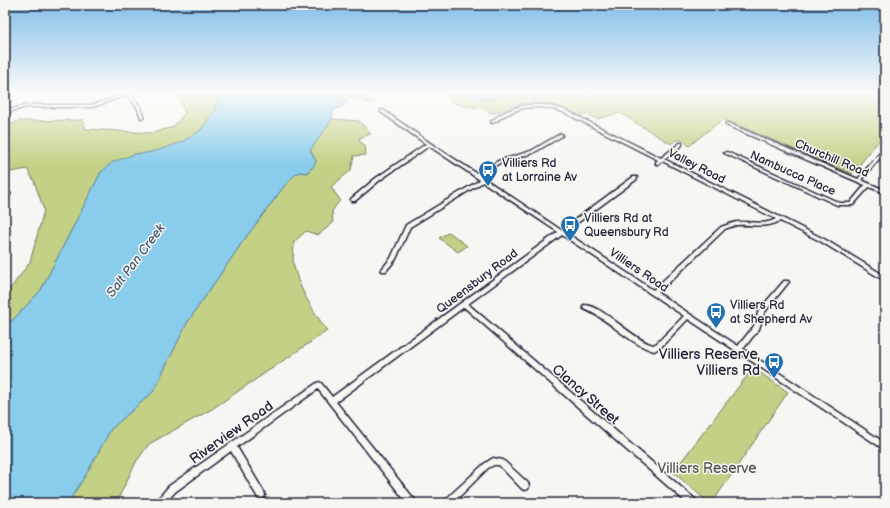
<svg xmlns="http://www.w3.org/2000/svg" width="890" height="508" font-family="'Balsamiq Sans',sans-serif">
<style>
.green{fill:#c2d185;stroke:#727a60}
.water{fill:#89cceb;stroke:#6088a5}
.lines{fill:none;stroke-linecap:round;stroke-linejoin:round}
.street-casing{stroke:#22223b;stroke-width:3}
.street{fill:#f6f6f2;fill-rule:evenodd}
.labels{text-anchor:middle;stroke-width:3;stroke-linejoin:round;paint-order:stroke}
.street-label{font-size:12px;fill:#22223b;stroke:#f6f6f2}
.poi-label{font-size:12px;fill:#22223b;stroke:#f6f6f2;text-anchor:start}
.water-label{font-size:13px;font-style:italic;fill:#415570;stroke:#f6f6f2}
.near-poi-label{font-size:14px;fill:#22223b;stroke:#f6f6f2;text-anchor:end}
.near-street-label{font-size:14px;fill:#22223b;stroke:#f6f6f2}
.near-park-label{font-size:14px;fill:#525751;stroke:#f6f6f2}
</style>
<rect width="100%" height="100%" fill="#f6f6f2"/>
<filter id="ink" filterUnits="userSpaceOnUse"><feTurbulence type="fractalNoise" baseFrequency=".025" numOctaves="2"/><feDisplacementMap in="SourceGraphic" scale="8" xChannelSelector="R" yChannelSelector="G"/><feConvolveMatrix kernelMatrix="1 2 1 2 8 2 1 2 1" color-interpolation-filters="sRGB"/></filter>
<g filter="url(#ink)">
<!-- green -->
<g class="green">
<path d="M 177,93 L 219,93 C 216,107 211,119 201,129 C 189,142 153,155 135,154 L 101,172 L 41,290 L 13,320 L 5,325 L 5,292 L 10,289 L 30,262 L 44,210 L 34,181 L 27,169 L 5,173 L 5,127 L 18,121 L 83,120 L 86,129 L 152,133 L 173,127 L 185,113 Z"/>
<path d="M 344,93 L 373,93 L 367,97 L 374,102 L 369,103 L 351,96 L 346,101 L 336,99 Z"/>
<path d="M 469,93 L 468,96 C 470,97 474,99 476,100 C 486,102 510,94 521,93 C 544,93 566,96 589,97 L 591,93 L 885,93 L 885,133 L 852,174 L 723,119 L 689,146 L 683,140 L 676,140 L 671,144 L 620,113 L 597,119 L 586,113 L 581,116 C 561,106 540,99 517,105 C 506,108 499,115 488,112 L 488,110 L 460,105 L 449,100 L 450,97 L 448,94 Z"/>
<path d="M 332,119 L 359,121 L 371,134 L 359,138 L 360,142 L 365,145 L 366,155 L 354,156 L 351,170 L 331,187 L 340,200 L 332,211 L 333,223 L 318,235 L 306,231 L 294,242 C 294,248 293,255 293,261 C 297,287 313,310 327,331 L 212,409 L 149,444 L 136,462 L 116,503 L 68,503 L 87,473 L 111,429 L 153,392 L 187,323 L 241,244 L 285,185 L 296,174 L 299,172 L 307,173 L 314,166 L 316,161 L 310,150 L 331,121 Z"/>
<path d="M 449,232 L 467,246 L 458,252 L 439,238 Z"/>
<path d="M 753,368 L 788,392 L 712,503 L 709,503 L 673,472 Z"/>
</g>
<!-- water -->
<g class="water">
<path d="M 219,93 L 344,93 L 336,99 L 346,101 L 343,106 L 334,110 L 331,121 L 310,150 L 316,161 L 314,166 L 306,173 L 299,172 L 296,174 L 285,185 L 241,244 L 187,323 L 153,392 L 111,429 L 87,473 L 68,503 L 5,503 L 5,325 L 13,320 L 41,290 L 101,172 L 113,162 L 135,154 L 141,154 L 159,150 L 182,142 L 201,130 L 215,110 Z"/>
<path d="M 469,93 L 519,93 C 516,94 512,96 509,96 C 499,97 487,97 477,102 L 472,97 L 468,96 Z"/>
</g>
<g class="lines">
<!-- street casing -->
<g class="street-casing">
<g id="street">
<path d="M 126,93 L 132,93 L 130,94 L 141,107 L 144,117 L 143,118 L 141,118 L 137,107 L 127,95 L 93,107 L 27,107 L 5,113 L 5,111 L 27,105 L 93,105 Z"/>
<path d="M 527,105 L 545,105 L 565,110 L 661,158 L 680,143 L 682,143 L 682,145 L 664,159 L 824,239 L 885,276 L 885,281 L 820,241 L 780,221 C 766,229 752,224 737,225 C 733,226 729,227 725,229 L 658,293 L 738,346 L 754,326 L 759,310 L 784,281 L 788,281 L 789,282 L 788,283 L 764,313 L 759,329 L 743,349 L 885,443 L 885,450 L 688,319 L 661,347 L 654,351 C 627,343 610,319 584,309 L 583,307 L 584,305 C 601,304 633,340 653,345 L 657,343 L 684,316 L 562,235 L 468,304 L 696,500 L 697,503 L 687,503 L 464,307 L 336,402 L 415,500 L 416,503 L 407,503 L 318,389 L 237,447 L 264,492 L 265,495 L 264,498 L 261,499 L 258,498 L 231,451 L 175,492 L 165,503 L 156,503 L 157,500 L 169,486 L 317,383 L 319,382 L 321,383 L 332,397 L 558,232 L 483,182 L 410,227 L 396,259 L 386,271 L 382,271 L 381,270 L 382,269 L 391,258 L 406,225 L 480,180 L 429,146 L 380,180 L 355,201 L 351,201 L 351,199 L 376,178 L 426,144 L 381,112 L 381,110 L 383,110 L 430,143 L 476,173 L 498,161 L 531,151 L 560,134 L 562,134 L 562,136 L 533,153 L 500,163 L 479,175 L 561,230 L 633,177 L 637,177 L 637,179 L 565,232 L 653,290 L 721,227 C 727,225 731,223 737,222 C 750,221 764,226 776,219 L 662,161 L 658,164 L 656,164 L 656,162 L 658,160 L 563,112 C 545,106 525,104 508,114 C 502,116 497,122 492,123 L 491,122 C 501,112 513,108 527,105 Z"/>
<path d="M 726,123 L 728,123 L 858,179 L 884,148 L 885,148 L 885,152 L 861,180 L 885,190 L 885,193 L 869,187 L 853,205 L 837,205 L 724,153 L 726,152 L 727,152 L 840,203 L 850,203 L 865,185 L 726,125 Z"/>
<rect x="5" y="193" width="5" height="2"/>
<path d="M 493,458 L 503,460 L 528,483 L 529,486 L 528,489 L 525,490 L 522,489 L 499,465 L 494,465 L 488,468 L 453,503 L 444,503 L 445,500 L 484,464 Z"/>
</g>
</g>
<!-- street -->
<use href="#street" class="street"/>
</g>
</g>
<!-- sky -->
<linearGradient id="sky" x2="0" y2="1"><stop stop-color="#82bee9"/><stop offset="0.56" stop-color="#fbfbf9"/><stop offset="1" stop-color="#fbfbf9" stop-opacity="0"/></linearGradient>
<rect width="890" height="165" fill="url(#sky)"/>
<!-- icons -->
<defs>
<g id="bus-pin" transform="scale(1)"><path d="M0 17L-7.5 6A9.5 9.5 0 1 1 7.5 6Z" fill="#1f6fb2" stroke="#f6f6f2"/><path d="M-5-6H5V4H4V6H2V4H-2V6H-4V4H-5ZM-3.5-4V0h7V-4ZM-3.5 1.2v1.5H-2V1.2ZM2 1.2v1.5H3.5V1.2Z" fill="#fff"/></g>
</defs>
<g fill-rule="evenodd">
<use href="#bus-pin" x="488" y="170"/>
<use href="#bus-pin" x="570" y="225"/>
<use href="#bus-pin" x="716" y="312"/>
<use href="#bus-pin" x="774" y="362"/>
</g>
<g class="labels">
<!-- street labels -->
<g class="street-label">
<text transform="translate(832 158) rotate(23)" y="4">Churchill Road</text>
<text transform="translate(697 166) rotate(27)" y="4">Valley Road</text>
<text transform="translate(793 173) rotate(24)" y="4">Nambucca Place</text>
<text transform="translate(639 270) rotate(34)" y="4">Villiers Road</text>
<text transform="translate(477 281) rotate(-37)" y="4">Queensbury Road</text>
</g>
<!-- poi labels -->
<g class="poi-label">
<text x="502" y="167">Villiers Rd<tspan x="502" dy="14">at Lorraine Av</tspan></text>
<text x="584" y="222">Villiers Rd at<tspan x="584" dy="14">Queensbury Rd</tspan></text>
<text x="730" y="309">Villiers Rd<tspan x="730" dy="14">at Shepherd Av</tspan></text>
</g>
<!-- water labels -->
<g class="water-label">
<text transform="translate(135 260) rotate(-53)" y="5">Salt Pan Creek</text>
</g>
<!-- near-poi labels -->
<g class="near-poi-label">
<text x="760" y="359">Villiers Reserve,<tspan x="760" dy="16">Villiers Rd</tspan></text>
</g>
<!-- near-street labels -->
<g class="near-street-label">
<text transform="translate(586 394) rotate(41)" y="5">Clancy Street</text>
<text transform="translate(231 432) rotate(-35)" y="5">Riverview Road</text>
</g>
<!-- near-park labels -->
<g class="near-park-label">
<text x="707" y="473">Villiers Reserve</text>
</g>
</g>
<!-- margin -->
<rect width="890" height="508" fill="none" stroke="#f6f6f2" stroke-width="20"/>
<rect x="10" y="10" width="870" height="488" fill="none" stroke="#22223b" stroke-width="1.5" filter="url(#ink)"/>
</svg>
